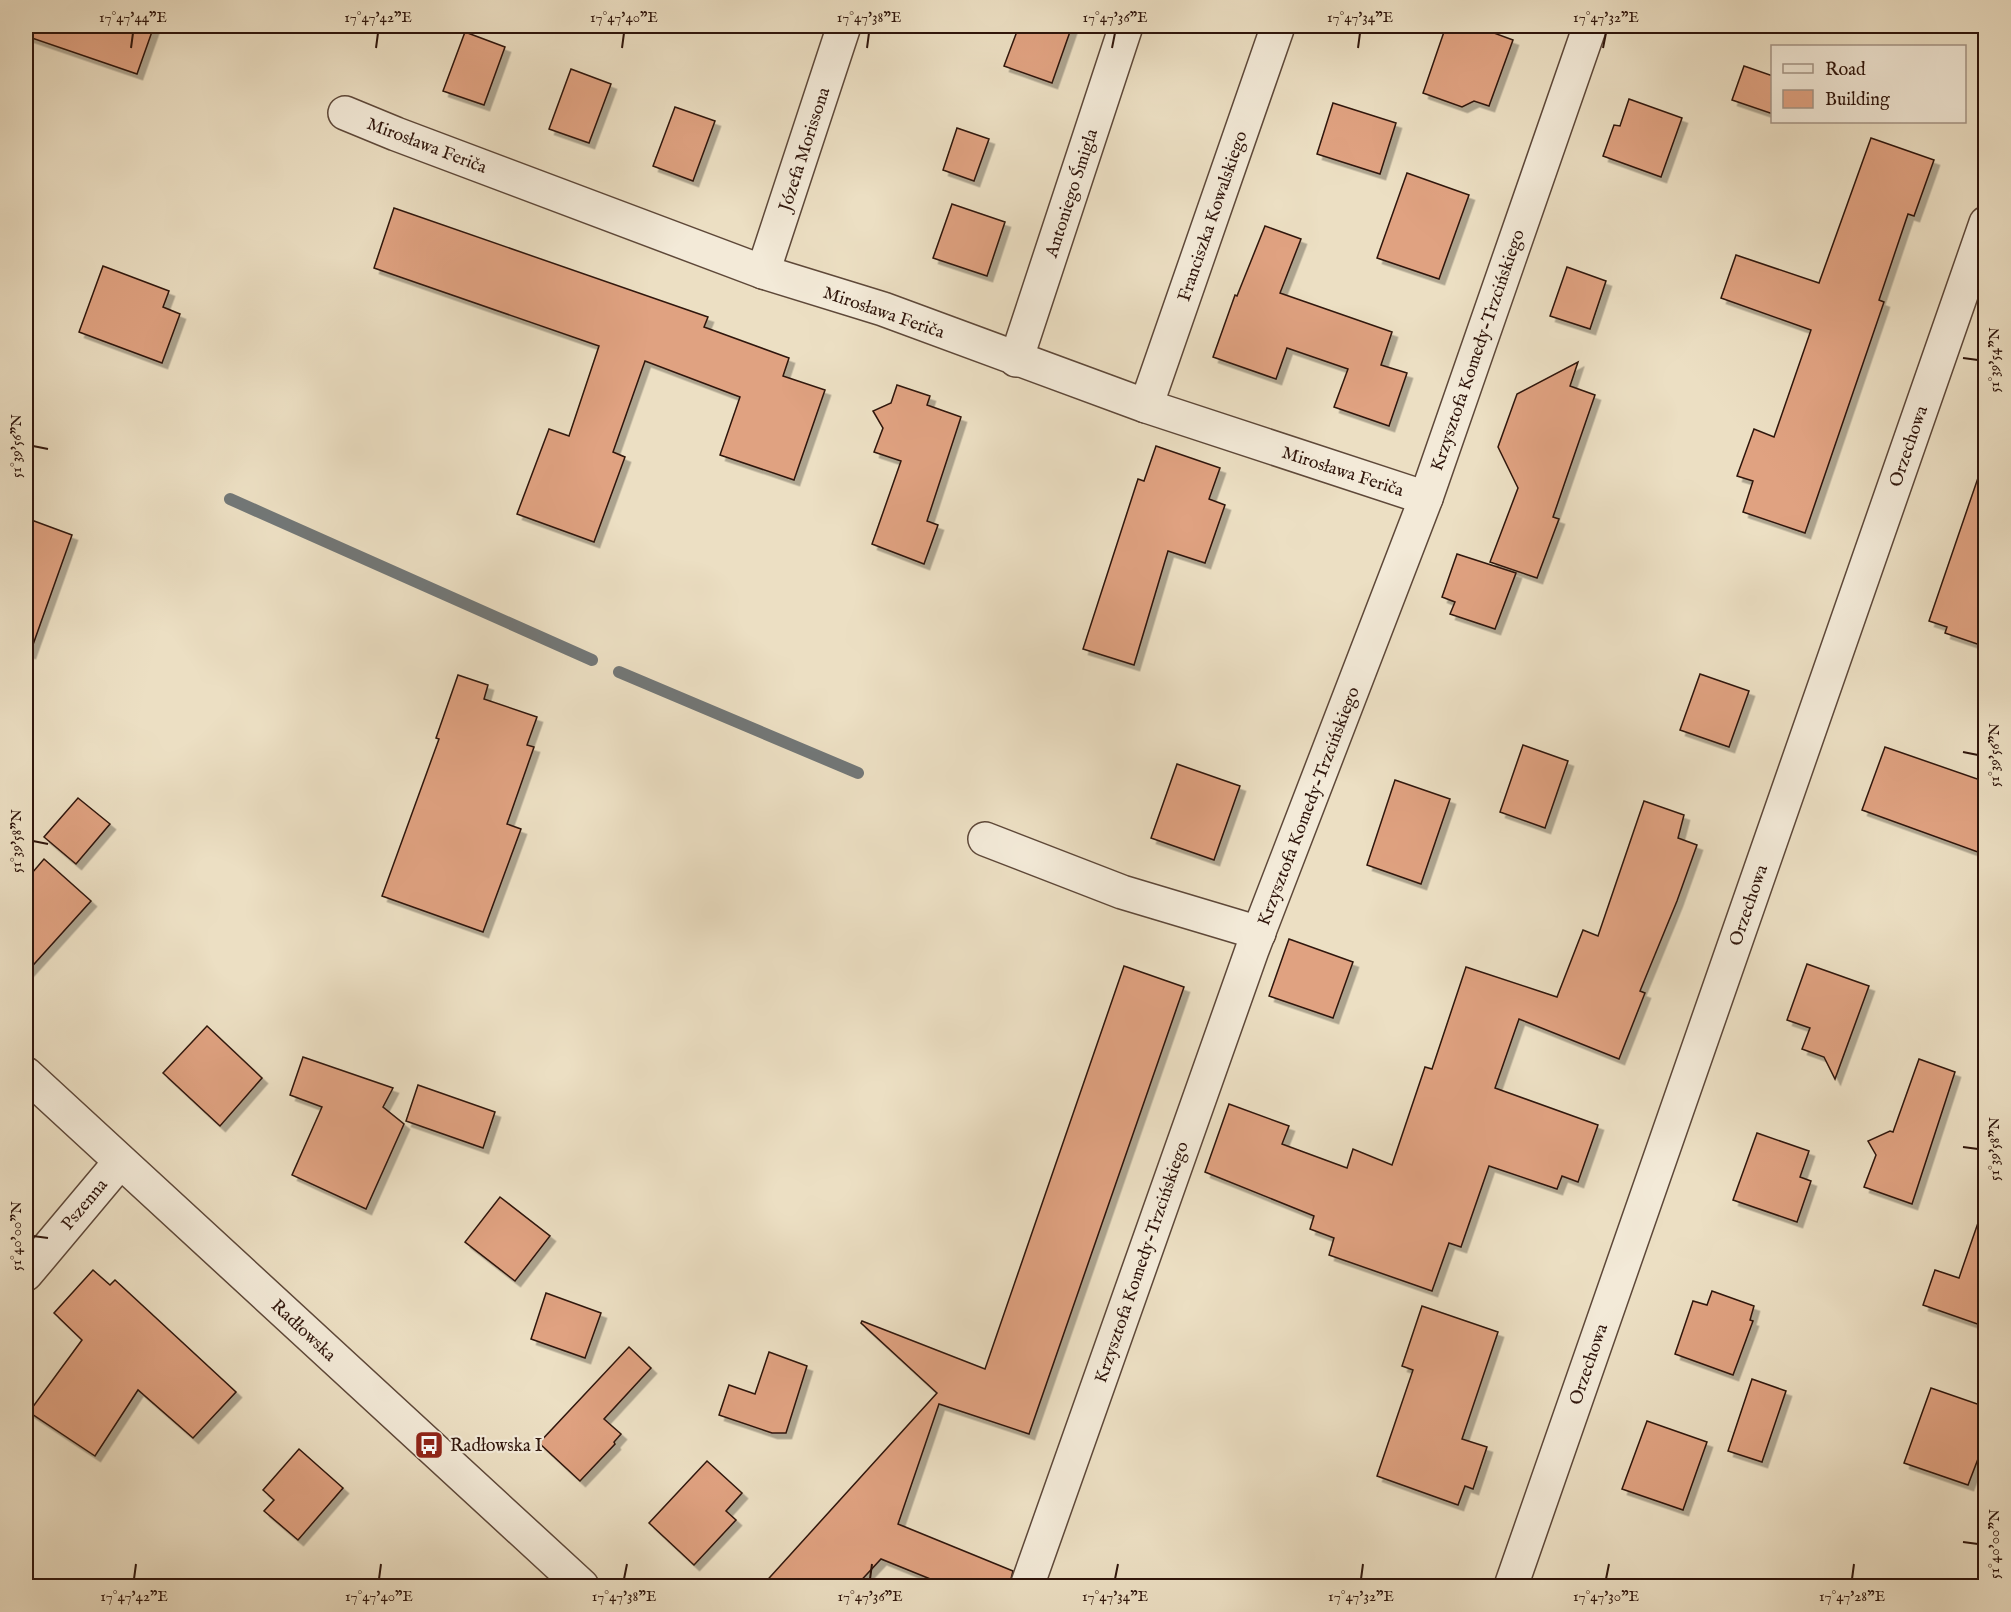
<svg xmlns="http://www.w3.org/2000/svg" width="2011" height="1612" font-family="'IM FELL English',serif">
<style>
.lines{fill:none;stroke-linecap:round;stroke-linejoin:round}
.stream{stroke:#727777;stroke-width:12}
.building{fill:#e0a281;stroke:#2f150b;stroke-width:1.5;filter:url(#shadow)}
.minor-casing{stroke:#5e4839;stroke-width:36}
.tertiary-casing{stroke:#5e4839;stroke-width:36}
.minor{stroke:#f3ead8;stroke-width:33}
.tertiary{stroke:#f3ead8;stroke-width:33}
.ticks{fill:none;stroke:#2f150b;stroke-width:2}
.labels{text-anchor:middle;stroke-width:4.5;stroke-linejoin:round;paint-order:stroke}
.street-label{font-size:18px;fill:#2f150b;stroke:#f3ead8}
.poi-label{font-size:18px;fill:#2f150b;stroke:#f3ead8;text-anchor:start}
.neatline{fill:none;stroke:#2f150b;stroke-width:2}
.ticks-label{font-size:15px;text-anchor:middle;fill:#2f150b}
</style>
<defs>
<filter id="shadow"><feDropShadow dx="5.5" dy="5.5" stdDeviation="0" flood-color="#0004"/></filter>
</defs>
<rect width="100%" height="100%" fill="#ecdfc3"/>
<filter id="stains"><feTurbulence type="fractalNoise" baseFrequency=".00333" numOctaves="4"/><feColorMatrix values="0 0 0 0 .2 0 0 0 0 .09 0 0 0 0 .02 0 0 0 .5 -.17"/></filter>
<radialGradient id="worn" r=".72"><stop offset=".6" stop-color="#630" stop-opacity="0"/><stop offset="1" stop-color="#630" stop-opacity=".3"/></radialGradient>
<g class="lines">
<!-- stream -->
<g class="stream">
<path d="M 230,499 L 592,660"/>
<path d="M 619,672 L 858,773"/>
</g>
</g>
<!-- building -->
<g class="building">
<path d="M 26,26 L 154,26 L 137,74 L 26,36 Z"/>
<path d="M 1019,26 L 1072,26 L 1052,83 L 1004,66 Z"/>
<path d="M 1446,26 L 1488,26 L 1491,32 L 1513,40 L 1489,106 L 1474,101 L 1462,107 L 1423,93 Z"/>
<path d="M 465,32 L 505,47 L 484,105 L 443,91 Z"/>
<path d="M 1744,66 L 1773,76 L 1773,114 L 1732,100 Z"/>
<path d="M 571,69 L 611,84 L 589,143 L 549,129 Z"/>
<path d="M 1629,99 L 1682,118 L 1661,177 L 1603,156 L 1614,125 L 1620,126 Z"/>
<path d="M 1333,103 L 1396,123 L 1380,174 L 1317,154 Z"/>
<path d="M 675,107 L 715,121 L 693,181 L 653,166 Z"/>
<path d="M 957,128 L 989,139 L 974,181 L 943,170 Z"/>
<path d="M 1871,138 L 1934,160 L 1914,216 L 1908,214 L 1879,300 L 1884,302 L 1805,533 L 1743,512 L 1753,481 L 1737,476 L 1754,429 L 1774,437 L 1811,330 L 1721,298 L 1736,255 L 1819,283 Z"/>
<path d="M 1407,173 L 1469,195 L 1439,279 L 1377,258 Z"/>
<path d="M 952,204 L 1005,222 L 987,276 L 933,258 Z"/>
<path d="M 394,208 L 708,317 L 704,327 L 789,358 L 783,376 L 825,390 L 794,480 L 720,455 L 740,397 L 645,361 L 613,452 L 625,457 L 594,542 L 517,514 L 549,429 L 569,436 L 599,346 L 374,268 Z"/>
<path d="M 1265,226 L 1301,239 L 1280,293 L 1392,332 L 1381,365 L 1407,373 L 1389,426 L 1334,407 L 1348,369 L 1287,348 L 1276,379 L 1213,357 L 1235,295 L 1237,296 Z"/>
<path d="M 103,266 L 169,291 L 163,307 L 180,314 L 162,363 L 79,332 Z"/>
<path d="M 1567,267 L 1606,281 L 1590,329 L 1550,316 Z"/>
<path d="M 1578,362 L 1570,386 L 1595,395 L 1553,517 L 1559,519 L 1537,578 L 1490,562 L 1518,488 L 1498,447 L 1517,394 Z"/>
<path d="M 897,385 L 930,396 L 927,405 L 961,417 L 927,521 L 938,525 L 924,564 L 872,544 L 901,461 L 874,452 L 883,428 L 873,411 L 891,403 Z"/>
<path d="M 1156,446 L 1220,468 L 1209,499 L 1225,505 L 1205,563 L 1168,551 L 1134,665 L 1083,649 L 1138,479 L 1144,481 Z"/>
<path d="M 1980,472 L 1986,473 L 1986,647 L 1945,633 L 1947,627 L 1929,621 Z"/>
<path d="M 26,518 L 72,535 L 30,653 L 26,652 Z"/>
<path d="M 1457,554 L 1516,573 L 1495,629 L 1450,614 L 1455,602 L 1442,597 Z"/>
<path d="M 1700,674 L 1749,691 L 1729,747 L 1680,730 Z"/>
<path d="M 458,675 L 488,685 L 484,699 L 537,717 L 527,745 L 534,747 L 507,824 L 521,829 L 483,932 L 382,896 L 439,739 L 436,738 Z"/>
<path d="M 1523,745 L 1568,761 L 1545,828 L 1500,812 Z"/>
<path d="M 1885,747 L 1986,782 L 1986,855 L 1862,810 Z"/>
<path d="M 1177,764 L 1240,786 L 1214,860 L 1151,838 Z"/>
<path d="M 1395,780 L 1450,799 L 1421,884 L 1367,865 Z"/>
<path d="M 78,798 L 110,824 L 76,864 L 44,837 Z"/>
<path d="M 1644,801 L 1684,815 L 1678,838 L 1697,845 L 1677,901 L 1640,991 L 1645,993 L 1619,1059 L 1519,1019 L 1495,1088 L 1598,1125 L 1578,1182 L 1562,1176 L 1557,1189 L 1489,1166 L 1461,1247 L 1449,1243 L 1432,1291 L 1329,1255 L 1334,1238 L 1310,1229 L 1314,1216 L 1205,1172 L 1229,1104 L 1289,1126 L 1282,1144 L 1347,1168 L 1353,1149 L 1392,1165 L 1425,1067 L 1432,1069 L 1466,967 L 1557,997 L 1583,930 L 1598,936 Z"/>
<path d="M 44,859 L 91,901 L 26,973 L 26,880 Z"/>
<path d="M 1289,939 L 1353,962 L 1333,1018 L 1269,996 Z"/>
<path d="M 1807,964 L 1869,986 L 1835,1079 L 1824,1057 L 1802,1049 L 1810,1028 L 1787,1020 Z"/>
<path d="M 1124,966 L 1184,987 L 1029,1434 L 939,1404 L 898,1524 L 1013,1571 L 1009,1587 L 950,1587 L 881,1559 L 855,1587 L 761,1587 L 937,1393 L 861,1323 L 862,1321 L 985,1369 Z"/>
<path d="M 207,1026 L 262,1078 L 220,1126 L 163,1073 Z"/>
<path d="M 303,1057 L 393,1088 L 383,1107 L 404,1124 L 366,1209 L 292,1175 L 322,1107 L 290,1095 Z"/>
<path d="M 1919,1059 L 1955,1072 L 1912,1204 L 1864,1187 L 1876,1155 L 1868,1141 L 1890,1131 L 1893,1132 Z"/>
<path d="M 418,1085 L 495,1112 L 483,1148 L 406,1121 Z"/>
<path d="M 1757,1133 L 1809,1151 L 1800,1177 L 1811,1181 L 1797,1222 L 1733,1200 Z"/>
<path d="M 500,1197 L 550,1236 L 515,1281 L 465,1242 Z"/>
<path d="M 1980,1217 L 1986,1218 L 1986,1327 L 1923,1305 L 1935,1270 L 1959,1278 Z"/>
<path d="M 93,1270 L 110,1285 L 115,1280 L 236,1392 L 193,1438 L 138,1390 L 95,1456 L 29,1412 L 82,1340 L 54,1313 Z"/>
<path d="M 1712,1291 L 1754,1306 L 1750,1320 L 1753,1321 L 1733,1375 L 1675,1354 L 1693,1301 L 1707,1305 Z"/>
<path d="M 546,1293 L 601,1313 L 585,1358 L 531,1339 Z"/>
<path d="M 1422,1306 L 1498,1332 L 1462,1439 L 1487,1447 L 1473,1489 L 1465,1486 L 1458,1505 L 1377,1476 L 1413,1370 L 1402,1366 Z"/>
<path d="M 629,1347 L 651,1368 L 604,1419 L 621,1434 L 614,1442 L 615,1444 L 580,1481 L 539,1443 Z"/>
<path d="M 769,1352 L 807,1366 L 786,1433 L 772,1433 L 719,1415 L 729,1385 L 755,1394 Z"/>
<path d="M 1752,1379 L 1786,1391 L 1762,1462 L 1728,1451 Z"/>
<path d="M 1931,1388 L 1986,1407 L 1986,1438 L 1968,1485 L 1904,1463 Z"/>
<path d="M 1647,1421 L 1707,1442 L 1683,1510 L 1622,1489 Z"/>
<path d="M 299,1449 L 343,1488 L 298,1540 L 264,1511 L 274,1500 L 263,1490 Z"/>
<path d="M 707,1461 L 742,1493 L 726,1511 L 736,1520 L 694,1565 L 649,1523 Z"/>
</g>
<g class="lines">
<!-- minor casing -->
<g class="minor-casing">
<g id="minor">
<path d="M 345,113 L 396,134 L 763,272 L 883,309 L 1146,406 L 1426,498"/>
<path d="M 763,272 L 844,26"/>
<path d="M 1016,360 L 1126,26"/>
<path d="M 1146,406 L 1278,26"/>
<path d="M 985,839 L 1122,892 L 1259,933"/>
<path d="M 26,1274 L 120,1162"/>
<path d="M 1027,1586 L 1252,950 L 1426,498 L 1590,26"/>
<path d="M 1511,1586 L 1986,223"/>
</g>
</g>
<!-- tertiary casing -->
<g class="tertiary-casing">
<path id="tertiary" d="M 26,1074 L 582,1586"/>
</g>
<!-- minor -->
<use href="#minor" class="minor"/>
<!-- tertiary -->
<use href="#tertiary" class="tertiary"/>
</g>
<!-- ticks -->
<path class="ticks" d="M 131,48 L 133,33M 376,48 L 378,33M 622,48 L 624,33M 867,48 L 869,33M 1112,48 L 1115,33M 1358,48 L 1360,33M 1603,48 L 1606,33M 1963,358 L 1978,360M 33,446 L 48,449M 1963,752 L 1978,755M 33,841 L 48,844M 1963,1147 L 1978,1149M 33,1236 L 48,1238M 1963,1542 L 1978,1544M 134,1579 L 136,1564M 379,1579 L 381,1564M 624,1579 L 627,1564M 870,1579 L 872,1564M 1115,1579 L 1118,1564M 1361,1579 L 1363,1564M 1606,1579 L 1609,1564M 1852,1579 L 1854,1564"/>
<!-- icons -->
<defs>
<g id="bus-square" transform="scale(1.5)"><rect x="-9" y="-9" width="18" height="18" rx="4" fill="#8f2418" stroke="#f3ead8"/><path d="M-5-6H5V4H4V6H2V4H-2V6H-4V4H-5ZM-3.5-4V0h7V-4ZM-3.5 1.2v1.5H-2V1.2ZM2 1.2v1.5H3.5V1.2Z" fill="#fff"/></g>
</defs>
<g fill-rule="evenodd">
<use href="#bus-square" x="429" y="1445"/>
</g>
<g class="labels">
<!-- street labels -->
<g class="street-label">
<text transform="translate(427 145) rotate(21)" y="6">Mirosława Feriča</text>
<text transform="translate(804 149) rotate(-72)" y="6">Józefa Morissona</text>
<text transform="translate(1071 193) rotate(-72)" y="6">Antoniego Śmigla</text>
<text transform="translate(1212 216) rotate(-71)" y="6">Franciszka Kowalskiego</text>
<text transform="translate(884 312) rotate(19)" y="6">Mirosława Feriča</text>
<text transform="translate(1477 350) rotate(-71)" y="6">Krzysztofa Komedy-Trzcińskiego</text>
<text transform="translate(1908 446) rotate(-71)" y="6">Orzechowa</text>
<text transform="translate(1343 471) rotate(18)" y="6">Mirosława Feriča</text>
<text transform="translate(1308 806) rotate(-69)" y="6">Krzysztofa Komedy-Trzcińskiego</text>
<text transform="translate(1748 905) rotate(-71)" y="6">Orzechowa</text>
<text transform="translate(84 1204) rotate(-50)" y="6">Pszenna</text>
<text transform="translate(1141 1262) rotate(-71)" y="6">Krzysztofa Komedy-Trzcińskiego</text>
<text transform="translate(304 1330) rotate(43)" y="6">Radłowska</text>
<text transform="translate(1588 1364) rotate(-71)" y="6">Orzechowa</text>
</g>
<!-- poi labels -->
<g class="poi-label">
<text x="450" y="1451">Radłowska I</text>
</g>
</g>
<!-- margin -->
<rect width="2011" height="1612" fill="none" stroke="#ecdfc3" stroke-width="66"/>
<!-- legend -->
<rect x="1771" y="45" width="195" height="78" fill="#f3ead8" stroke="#a59586" stroke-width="1.5"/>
<rect x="1783" y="64" width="30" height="9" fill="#f3ead8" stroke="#a59586" stroke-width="1.5"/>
<text x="1825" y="75" font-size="18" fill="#2f150b">Road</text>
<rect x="1783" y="90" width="30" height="18" fill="#e0a281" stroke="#a59586" stroke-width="1.5"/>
<text x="1825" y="105" font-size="18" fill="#2f150b">Building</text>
<rect x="33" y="33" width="1945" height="1546" class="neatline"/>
<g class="ticks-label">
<text x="133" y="22">17°47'44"E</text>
<text x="378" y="22">17°47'42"E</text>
<text x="624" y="22">17°47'40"E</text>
<text x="869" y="22">17°47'38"E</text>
<text x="1115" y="22">17°47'36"E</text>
<text x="1360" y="22">17°47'34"E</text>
<text x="1606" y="22">17°47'32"E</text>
<text transform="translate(1994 360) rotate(-90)" y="5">51°39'54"N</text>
<text transform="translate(16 446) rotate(-90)" y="5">51°39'56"N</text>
<text transform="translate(1994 755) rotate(-90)" y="5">51°39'56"N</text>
<text transform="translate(16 841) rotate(-90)" y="5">51°39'58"N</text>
<text transform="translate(1994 1149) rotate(-90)" y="5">51°39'58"N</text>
<text transform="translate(16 1236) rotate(-90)" y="5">51°40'00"N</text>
<text transform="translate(1994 1544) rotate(-90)" y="5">51°40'00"N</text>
<text x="134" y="1601">17°47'42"E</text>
<text x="379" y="1601">17°47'40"E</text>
<text x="624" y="1601">17°47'38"E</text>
<text x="870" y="1601">17°47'36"E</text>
<text x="1115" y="1601">17°47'34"E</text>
<text x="1361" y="1601">17°47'32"E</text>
<text x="1606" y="1601">17°47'30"E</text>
<text x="1852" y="1601">17°47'28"E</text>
</g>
<rect width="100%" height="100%" filter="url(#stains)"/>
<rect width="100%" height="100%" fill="url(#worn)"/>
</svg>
